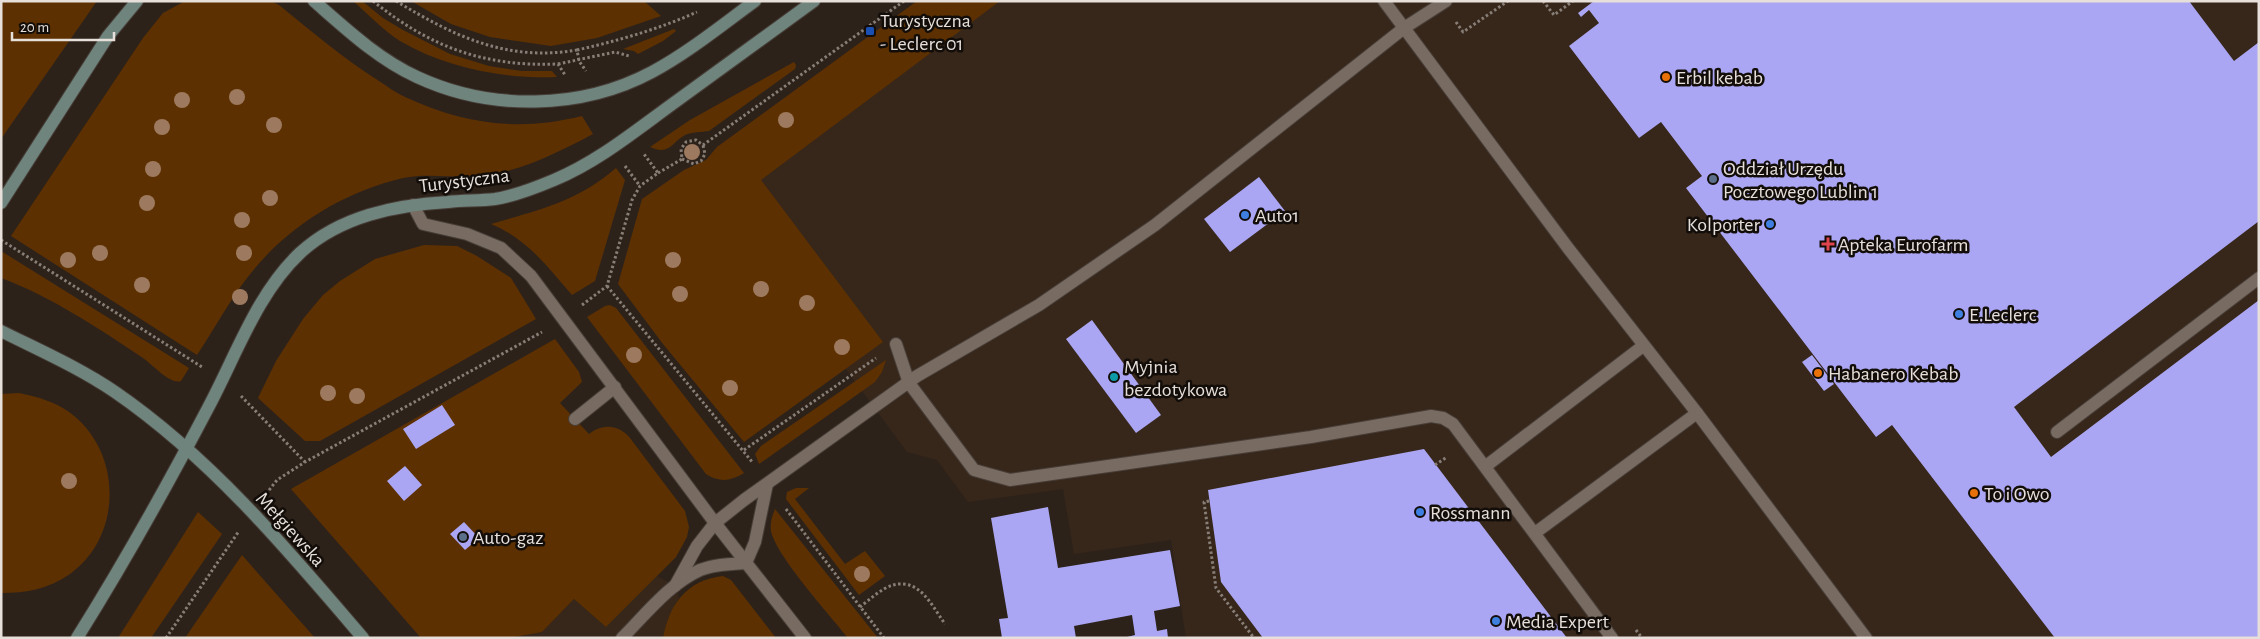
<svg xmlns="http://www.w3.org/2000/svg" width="2260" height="639" font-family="'Alegreya Sans',sans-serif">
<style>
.built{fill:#37271a}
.green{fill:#5d3001}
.building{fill:#aaa6f3}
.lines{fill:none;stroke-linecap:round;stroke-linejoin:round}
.lane-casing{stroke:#473e38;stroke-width:14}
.street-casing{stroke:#473e38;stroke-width:14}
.secondary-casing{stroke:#473e38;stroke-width:14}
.path{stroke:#877e77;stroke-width:3;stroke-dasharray:2.5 2.5;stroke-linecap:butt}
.lane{stroke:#786b61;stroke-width:12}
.street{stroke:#786b61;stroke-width:12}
.secondary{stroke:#6e847d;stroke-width:12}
.tree{fill:#9d7a5f}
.transit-dot{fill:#1a4fb4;stroke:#120d09;stroke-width:2}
.food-dot{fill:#e8710a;stroke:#120d09;stroke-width:2}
.service-dot{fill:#5c6f8a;stroke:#120d09;stroke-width:2}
.shop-dot{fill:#3f7fe0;stroke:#120d09;stroke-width:2}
.health-dot{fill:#e0444e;stroke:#120d09;stroke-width:2}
.culture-dot{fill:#0f9aa8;stroke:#120d09;stroke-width:2}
.labels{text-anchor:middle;stroke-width:5;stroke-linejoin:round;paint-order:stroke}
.poi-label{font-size:20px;fill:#e7dfda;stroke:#120d09;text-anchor:start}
.street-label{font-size:20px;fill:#e7dfda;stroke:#120d09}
</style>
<rect width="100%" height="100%" fill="#2d221a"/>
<!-- built -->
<g class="built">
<path d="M 917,1 L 2259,1 L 2259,638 L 1186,638 L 1171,540 L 1074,554 L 1063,489 L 968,502 L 937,460 L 907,452 L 696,166 L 706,160 L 717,147 Z"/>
<path d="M 657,576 L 675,586 L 679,598 L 668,618 L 663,638 L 509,638 L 542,632 L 574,599 L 606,627 Z"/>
</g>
<!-- green -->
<g class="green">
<path d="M 1,1 L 97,1 L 1,139 Z"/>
<path d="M 185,1 L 271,1 L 279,5 C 312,32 343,58 379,81 C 387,86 396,93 405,97 C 464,124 518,132 582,116 L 593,134 C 557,153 520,172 479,176 C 455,178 426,173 403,178 C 340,193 283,229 244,282 C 227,305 213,331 197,355 L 11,236 L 143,38 L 163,13 Z"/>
<path d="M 353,1 L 362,1 L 383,18 L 403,30 L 450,54 L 489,66 L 522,71 L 552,71 L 557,77 C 504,79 446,68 400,41 C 383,30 368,14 353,1 Z"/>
<path d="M 411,1 L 644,1 L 661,16 L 597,38 L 551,46 L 490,37 L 451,24 Z"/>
<path d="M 917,1 L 1000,1 L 761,180 L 883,342 L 744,442 L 663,344 L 618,284 L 642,199 L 684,170 L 706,160 L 717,147 Z"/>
<path d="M 674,29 L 676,31 L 663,41 L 638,54 L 634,51 L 623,49 Z"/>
<path d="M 794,62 L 796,65 L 795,69 L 709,131 C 701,132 692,132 685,135 C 672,142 670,156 650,147 L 690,120 Z"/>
<path d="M 616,168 L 625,180 L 595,281 L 572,295 C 547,266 527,239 491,224 C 538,210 577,202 616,168 Z"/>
<path d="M 424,245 L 457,246 L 477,256 L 511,278 L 536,319 L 320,441 L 305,441 L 258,398 L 276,361 L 303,319 L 323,295 L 340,281 L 375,259 Z"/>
<path d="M 1,251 L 189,368 L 181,381 C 170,385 152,364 143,358 C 100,329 50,296 1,278 Z"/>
<path d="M 610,305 L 616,308 L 744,473 C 731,481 720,483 706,474 L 587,317 L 605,306 Z"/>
<path d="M 555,339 L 579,372 L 582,382 L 560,403 L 589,434 C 603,423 619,425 630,438 L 685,511 L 689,527 L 687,537 L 676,557 L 606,627 L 574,599 L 542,632 L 509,638 L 421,638 L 291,489 Z"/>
<path d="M 886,360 L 882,372 L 875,382 L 759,464 L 755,454 L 761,446 Z"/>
<path d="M 19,393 C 37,397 54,401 69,412 C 122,450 124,535 70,574 C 49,589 26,593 1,593 L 1,394 Z"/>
<path d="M 796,488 L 809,488 L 795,499 L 845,564 L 865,551 L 885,576 L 859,595 L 786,499 L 787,492 Z"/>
<path d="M 775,509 L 878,638 L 848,638 C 830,615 776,556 771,531 C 770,523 772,516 775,509 Z"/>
<path d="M 198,512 L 222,534 L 151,638 L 118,638 Z"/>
<path d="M 242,555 L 315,638 L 185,638 Z"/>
<path d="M 723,576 L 731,580 L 776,638 L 663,638 C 669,604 687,580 723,576 Z"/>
</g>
<!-- building -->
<g class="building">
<path d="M 1594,1 L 2189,1 L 2234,61 L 2259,42 L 2259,221 L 2014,407 L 2051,457 L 2259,300 L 2259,638 L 2055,638 L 1892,425 L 1876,437 L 1686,188 L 1702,176 L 1661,122 L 1639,138 L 1569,46 L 1599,23 L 1589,10 L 1581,17 L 1578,13 Z"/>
<path d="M 1259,177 L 1285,211 L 1230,252 L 1204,219 Z"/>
<path d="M 1092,320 L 1161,415 L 1136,433 L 1066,339 Z"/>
<path d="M 1812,355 L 1834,384 L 1824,391 L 1802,362 Z"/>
<path d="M 442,405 L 455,425 L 416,449 L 403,429 Z"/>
<path d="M 1424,449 L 1567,638 L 1263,638 L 1221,582 L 1208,490 Z"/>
<path d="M 405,466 L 422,485 L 404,501 L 387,481 Z"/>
<path d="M 1048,507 L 1058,568 L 1170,550 L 1180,606 L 1154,611 L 1157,631 L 1167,629 L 1168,638 L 1123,638 L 1135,635 L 1132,615 L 1074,626 L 1076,638 L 1002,638 L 999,619 L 1008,618 L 991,518 Z"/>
<path d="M 464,522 L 479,538 L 465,550 L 450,534 Z"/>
</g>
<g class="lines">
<!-- lane casing -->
<g class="lane-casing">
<g id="lane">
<path d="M 1384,1 L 1568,248 L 1697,413 L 1866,638"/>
<path d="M 896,344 L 909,383 L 974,470 L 1010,480 L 1311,437 L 1431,416 L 1443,418 L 1453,424 L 1612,638"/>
<path d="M 575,419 L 615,387"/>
<path d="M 2057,432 L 2259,278"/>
<path d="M 1486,466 L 1643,346"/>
<path d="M 1535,533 L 1697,413"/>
<path d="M 675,586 L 697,546 L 715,523 L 744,500 L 917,376 L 1039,305 L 1155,225 L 1404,28 L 1446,1"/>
<path d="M 622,638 C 646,614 669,584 700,570 C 714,564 731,564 746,563 L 755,542 L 767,484"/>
</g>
</g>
<!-- street casing -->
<g class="street-casing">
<path id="street" d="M 413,205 L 423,224 L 467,234 L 501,248 L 531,276 L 715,523 L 805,638"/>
</g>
<!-- secondary casing -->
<g class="secondary-casing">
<g id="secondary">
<path d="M 314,1 C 346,29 378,59 417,77 C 490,111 581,110 652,72 C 689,52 722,25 755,1"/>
<path d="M 1,203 L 108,36 L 137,1"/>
<path d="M 1,331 C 39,350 80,368 115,392 C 211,458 288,550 363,638"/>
<path d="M 77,638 C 124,563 167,486 208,408 C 235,358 257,293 300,253 C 340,216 396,205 448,202 C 464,200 479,201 495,199 C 515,196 535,188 554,180 C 597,162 634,132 671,105 C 719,70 766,36 814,1"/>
</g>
</g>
<!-- path -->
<g class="path">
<path d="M 373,1 C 430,47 484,67 558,64 L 565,75"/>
<path d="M 396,1 C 454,36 506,62 577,50 L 579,61 L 586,71"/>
<path d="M 1543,1 L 1554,15 L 1573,1"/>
<path d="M 1456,22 L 1463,32 L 1508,1"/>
<path d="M 577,50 C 617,41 659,29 697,12"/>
<path d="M 558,64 L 615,52 L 629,56"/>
<path d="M 682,159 L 694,164 L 701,161 L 705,154 L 703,145"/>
<path d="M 625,166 L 640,186"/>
<path d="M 658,173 L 682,159 L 681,149 L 686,142 L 696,140 L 703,145 L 904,1"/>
<path d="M 1,240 L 202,367"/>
<path d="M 607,286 L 753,463"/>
<path d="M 582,305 L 607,286 L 632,200 L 640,186 L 658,173 L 644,154"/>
<path d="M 241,396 L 305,462"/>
<path d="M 744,450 L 876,358"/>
<path d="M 1435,465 L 1447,457"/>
<path d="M 266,494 L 277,480 L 305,462 L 542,332"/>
<path d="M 1209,501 L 1204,502 L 1216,588 L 1254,638"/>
<path d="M 786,509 L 884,638"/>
<path d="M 860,607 C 869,600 882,588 893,585 C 920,578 932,606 945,624"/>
<path d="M 1636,630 L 1642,638"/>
<path d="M 166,638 L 239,531"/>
</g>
<!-- lane -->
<use href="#lane" class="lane"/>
<!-- street -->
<use href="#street" class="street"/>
<!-- secondary -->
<use href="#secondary" class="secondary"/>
</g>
<!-- trees -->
<g class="tree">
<circle cx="237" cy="97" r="8"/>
<circle cx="182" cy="100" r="8"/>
<circle cx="786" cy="120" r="8"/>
<circle cx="274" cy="125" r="8"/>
<circle cx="162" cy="127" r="8"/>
<circle cx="692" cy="152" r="8"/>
<circle cx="153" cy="169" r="8"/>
<circle cx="270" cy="198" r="8"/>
<circle cx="147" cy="203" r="8"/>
<circle cx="242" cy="220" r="8"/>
<circle cx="100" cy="253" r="8"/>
<circle cx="244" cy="253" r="8"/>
<circle cx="68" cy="260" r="8"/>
<circle cx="673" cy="260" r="8"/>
<circle cx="142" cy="285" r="8"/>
<circle cx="761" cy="289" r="8"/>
<circle cx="680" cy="294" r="8"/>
<circle cx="240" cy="297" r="8"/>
<circle cx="807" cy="303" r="8"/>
<circle cx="842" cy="347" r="8"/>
<circle cx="634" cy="355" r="8"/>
<circle cx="730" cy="388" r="8"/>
<circle cx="328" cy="393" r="8"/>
<circle cx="357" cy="396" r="8"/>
<circle cx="69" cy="481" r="8"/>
<circle cx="862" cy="574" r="8"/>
</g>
<!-- markers -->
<rect class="transit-dot" x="865" y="26" width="10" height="10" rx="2.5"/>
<g class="food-dot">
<circle cx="1666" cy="77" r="5"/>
<circle cx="1818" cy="373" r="5"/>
<circle cx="1974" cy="493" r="5"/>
</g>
<g class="service-dot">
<circle cx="1713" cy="179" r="5"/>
<circle cx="463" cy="537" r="5"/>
</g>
<g class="shop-dot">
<circle cx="1245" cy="215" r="5"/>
<circle cx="1770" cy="224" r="5"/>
<circle cx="1959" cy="314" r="5"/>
<circle cx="1420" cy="512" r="5"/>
<circle cx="1496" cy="621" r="5"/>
</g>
<path class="health-dot" d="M1825.5 236.5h5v5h5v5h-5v5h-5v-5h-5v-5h5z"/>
<circle class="culture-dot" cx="1114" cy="377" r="5"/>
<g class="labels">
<!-- poi labels -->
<g class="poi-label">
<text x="880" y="27">Turystyczna<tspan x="880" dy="23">- Leclerc 01</tspan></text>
<text x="1676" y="84">Erbil kebab</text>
<text x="1723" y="175">Oddział Urzędu<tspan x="1723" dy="23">Pocztowego Lublin 1</tspan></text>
<text x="1255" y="222">Auto1</text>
<text x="1760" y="231" text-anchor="end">Kolporter</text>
<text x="1838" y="251">Apteka Eurofarm</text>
<text x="1969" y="321">E.Leclerc</text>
<text x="1124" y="373">Myjnia<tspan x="1124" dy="23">bezdotykowa</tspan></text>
<text x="1828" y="380">Habanero Kebab</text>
<text x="1984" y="500">To i Owo</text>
<text x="1430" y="519">Rossmann</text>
<text x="473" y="544">Auto-gaz</text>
<text x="1506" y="628">Media Expert</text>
</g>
<!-- street labels -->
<g class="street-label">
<text transform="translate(464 180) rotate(-7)" y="7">Turystyczna</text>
<text transform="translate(291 529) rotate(48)" y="7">Mełgiewska</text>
</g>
</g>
<!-- border -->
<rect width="2260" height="639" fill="none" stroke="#e7dfda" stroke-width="5"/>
<!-- scale -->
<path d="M12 32v8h102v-8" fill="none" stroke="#e7dfda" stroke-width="2.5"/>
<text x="20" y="32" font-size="15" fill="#e7dfda" stroke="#120d09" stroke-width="4" paint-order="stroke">20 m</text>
</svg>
